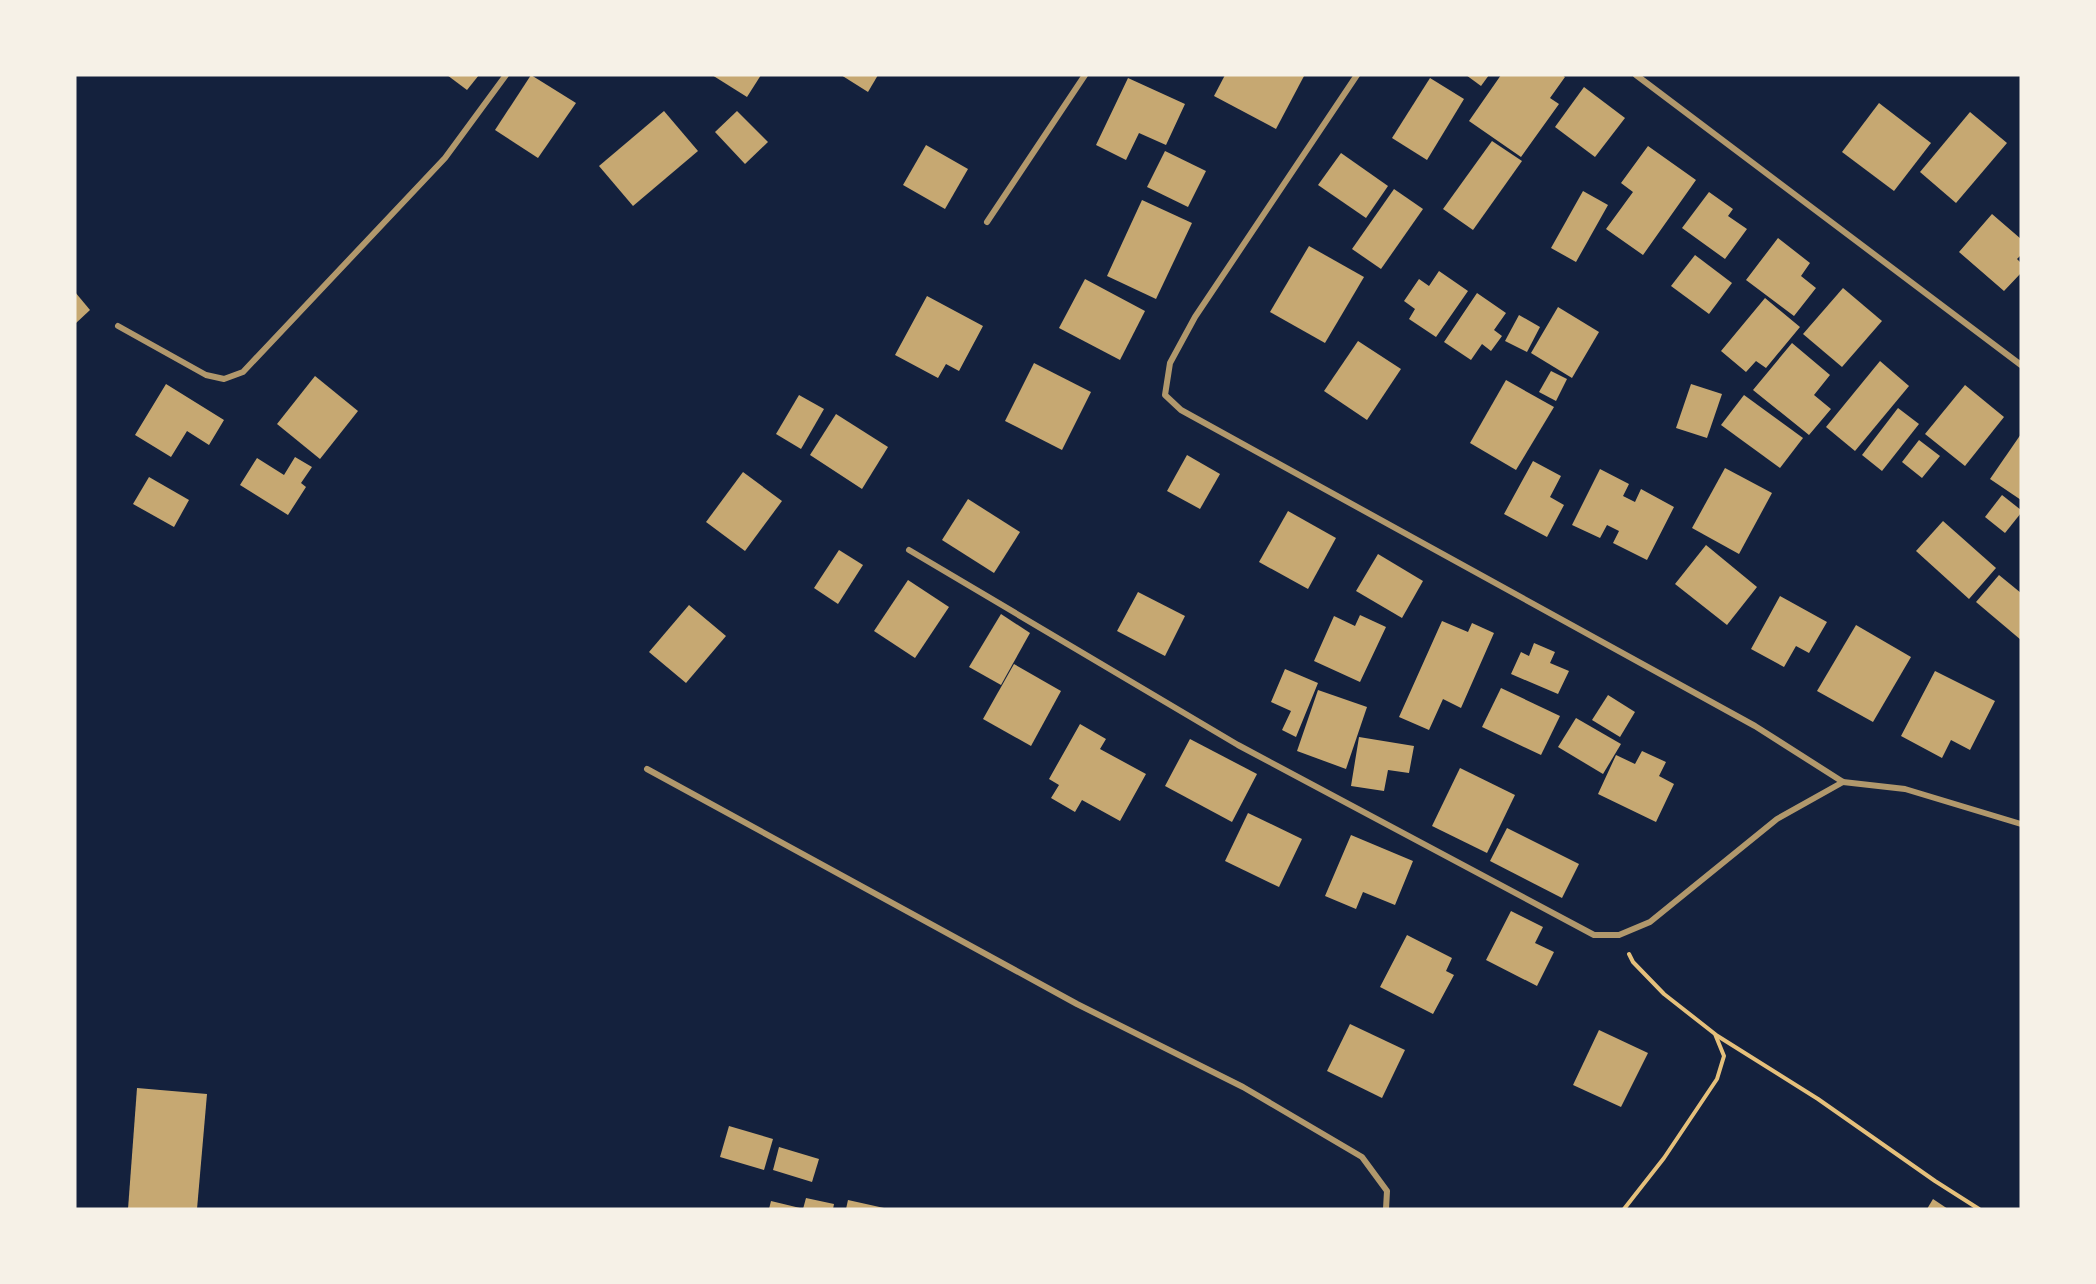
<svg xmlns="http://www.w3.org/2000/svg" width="2096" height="1284" font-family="'Crimson Pro',serif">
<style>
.building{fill:#c6a872}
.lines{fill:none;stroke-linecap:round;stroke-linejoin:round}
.path{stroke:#e5c07b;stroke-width:4}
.minor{stroke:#b1986c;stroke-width:6}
</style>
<rect width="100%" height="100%" fill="#14213d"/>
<!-- building -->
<g class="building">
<path d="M 447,75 L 479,75 L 467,90 Z"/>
<path d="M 531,75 L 576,103 L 538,158 L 495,130 Z"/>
<path d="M 712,75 L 761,75 L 747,97 Z"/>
<path d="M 841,75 L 878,75 L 868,92 Z"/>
<path d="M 1225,75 L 1303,75 L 1304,76 L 1276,129 L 1214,96 Z"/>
<path d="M 1466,75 L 1489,75 L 1481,86 Z"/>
<path d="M 1501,75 L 1562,75 L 1565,77 L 1550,98 L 1559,104 L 1521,157 L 1469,121 Z"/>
<path d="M 1128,78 L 1185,104 L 1166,145 L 1139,133 L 1126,160 L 1096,145 Z"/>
<path d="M 1430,78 L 1464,99 L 1427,160 L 1392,138 Z"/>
<path d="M 1584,87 L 1625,118 L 1595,157 L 1555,127 Z"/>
<path d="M 1879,103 L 1931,143 L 1894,191 L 1842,152 Z"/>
<path d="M 664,111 L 698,151 L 633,206 L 599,166 Z"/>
<path d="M 737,111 L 768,142 L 745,164 L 715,132 Z"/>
<path d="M 1970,112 L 2007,143 L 1956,203 L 1920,172 Z"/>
<path d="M 1492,141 L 1522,161 L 1473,230 L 1443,209 Z"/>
<path d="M 926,145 L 968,169 L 945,209 L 903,185 Z"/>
<path d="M 1648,146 L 1696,180 L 1643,255 L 1606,229 L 1633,192 L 1621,183 Z"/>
<path d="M 1165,151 L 1206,171 L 1188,207 L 1147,187 Z"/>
<path d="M 1341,153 L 1388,186 L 1366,218 L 1318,185 Z"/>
<path d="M 1394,189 L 1423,209 L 1381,269 L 1352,249 Z"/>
<path d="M 1583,191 L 1608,205 L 1576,262 L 1551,248 Z"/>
<path d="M 1709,192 L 1733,209 L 1728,216 L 1747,229 L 1725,259 L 1682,228 Z"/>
<path d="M 1142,200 L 1192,223 L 1156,299 L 1107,276 Z"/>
<path d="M 1992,214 L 2021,239 L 2021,255 L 2017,259 L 2021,263 L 2021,273 L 2004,291 L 1959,252 Z"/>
<path d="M 1778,238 L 1810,263 L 1801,276 L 1816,288 L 1794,316 L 1746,280 Z"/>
<path d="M 1309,246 L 1364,277 L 1325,343 L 1270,312 Z"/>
<path d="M 1695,255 L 1732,283 L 1709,314 L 1671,286 Z"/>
<path d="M 1439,271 L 1468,291 L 1436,337 L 1409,319 L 1415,309 L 1404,301 L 1419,279 L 1429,286 Z"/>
<path d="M 1085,279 L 1145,311 L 1120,360 L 1059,328 Z"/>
<path d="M 1843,288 L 1882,321 L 1842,367 L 1803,334 Z"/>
<path d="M 75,292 L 90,310 L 75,324 Z"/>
<path d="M 1477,293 L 1506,313 L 1494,330 L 1502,336 L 1491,351 L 1482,344 L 1471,360 L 1444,342 Z"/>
<path d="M 927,296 L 983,326 L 959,371 L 946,364 L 938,378 L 895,355 Z"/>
<path d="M 1765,298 L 1800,327 L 1766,368 L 1756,361 L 1746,372 L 1721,351 Z"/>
<path d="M 1558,307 L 1599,332 L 1572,378 L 1531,353 Z"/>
<path d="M 1519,315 L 1540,327 L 1527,352 L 1505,341 Z"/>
<path d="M 1358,341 L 1401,369 L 1367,420 L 1324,391 Z"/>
<path d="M 1792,343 L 1830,375 L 1814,395 L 1831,409 L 1809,435 L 1753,390 Z"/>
<path d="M 1880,361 L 1909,386 L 1855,451 L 1826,427 Z"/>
<path d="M 1034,363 L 1091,392 L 1062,450 L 1005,421 Z"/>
<path d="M 1551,371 L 1567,379 L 1556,401 L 1539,392 Z"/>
<path d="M 315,376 L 358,411 L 320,459 L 277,424 Z"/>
<path d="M 1506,380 L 1554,407 L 1516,470 L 1470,443 Z"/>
<path d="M 166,384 L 224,420 L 209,445 L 187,431 L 171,457 L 135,435 Z"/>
<path d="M 1691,384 L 1722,394 L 1707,438 L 1676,428 Z"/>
<path d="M 1965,385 L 2004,417 L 1965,466 L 1925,434 Z"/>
<path d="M 799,395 L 824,409 L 801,449 L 776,434 Z"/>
<path d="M 1744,395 L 1803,438 L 1780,468 L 1721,425 Z"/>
<path d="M 1898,408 L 1919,424 L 1882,471 L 1862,455 Z"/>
<path d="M 836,414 L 888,447 L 862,489 L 810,455 Z"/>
<path d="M 2021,434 L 2021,500 L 1990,479 Z"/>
<path d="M 1919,440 L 1940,456 L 1922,478 L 1902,462 Z"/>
<path d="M 1187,455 L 1220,474 L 1200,509 L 1167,491 Z"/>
<path d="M 295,457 L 312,467 L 301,483 L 306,487 L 288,515 L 240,485 L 257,458 L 284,475 Z"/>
<path d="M 1533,461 L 1561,476 L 1550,497 L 1564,505 L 1547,537 L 1504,514 Z"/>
<path d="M 1725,468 L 1772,493 L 1739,554 L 1692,528 Z"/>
<path d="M 1600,469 L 1629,484 L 1623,496 L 1635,502 L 1641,489 L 1674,507 L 1647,560 L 1613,543 L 1619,531 L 1607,525 L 1600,538 L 1572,525 Z"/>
<path d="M 743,472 L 782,501 L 745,551 L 706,522 Z"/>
<path d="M 149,477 L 189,500 L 174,527 L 133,504 Z"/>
<path d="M 2002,495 L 2021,510 L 2021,513 L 2005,533 L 1985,517 Z"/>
<path d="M 968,499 L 1020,532 L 994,573 L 942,540 Z"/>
<path d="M 1288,511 L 1336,538 L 1308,589 L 1259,562 Z"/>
<path d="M 1943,521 L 1996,568 L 1969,599 L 1916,551 Z"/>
<path d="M 1706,545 L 1757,587 L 1727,625 L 1675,584 Z"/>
<path d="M 839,550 L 863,565 L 838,604 L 814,588 Z"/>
<path d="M 1378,554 L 1423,581 L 1402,618 L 1356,591 Z"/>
<path d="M 1999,575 L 2021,593 L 2021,640 L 1976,602 Z"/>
<path d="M 908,580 L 949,607 L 915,658 L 874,631 Z"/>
<path d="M 1138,592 L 1185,616 L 1165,656 L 1117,631 Z"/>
<path d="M 1780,596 L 1827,622 L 1809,653 L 1796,646 L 1784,667 L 1751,649 Z"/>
<path d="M 689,605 L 726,636 L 686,683 L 649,652 Z"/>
<path d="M 1001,614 L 1030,633 L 1001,685 L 969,667 Z"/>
<path d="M 1360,615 L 1386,627 L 1360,682 L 1314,661 L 1334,616 L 1355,626 Z"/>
<path d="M 1442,621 L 1468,632 L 1472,623 L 1494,633 L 1461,708 L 1443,699 L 1429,730 L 1399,717 Z"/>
<path d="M 1856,625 L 1911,657 L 1873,722 L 1817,691 Z"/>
<path d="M 1534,643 L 1555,652 L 1550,663 L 1569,671 L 1558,694 L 1511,674 L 1521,652 L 1529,656 Z"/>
<path d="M 1014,664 L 1061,691 L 1031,746 L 983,719 Z"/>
<path d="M 1285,669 L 1318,683 L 1296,737 L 1282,730 L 1291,711 L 1271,702 Z"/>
<path d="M 1935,671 L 1995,701 L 1970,750 L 1951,740 L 1942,758 L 1901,736 Z"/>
<path d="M 1501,688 L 1560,716 L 1541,755 L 1482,727 Z"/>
<path d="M 1318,690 L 1367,707 L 1346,769 L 1297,751 Z"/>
<path d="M 1608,695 L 1635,712 L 1620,737 L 1592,720 Z"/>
<path d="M 1576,718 L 1621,744 L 1603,774 L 1558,747 Z"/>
<path d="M 1080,724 L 1106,739 L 1100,749 L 1146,774 L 1120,821 L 1082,800 L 1075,812 L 1051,798 L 1059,785 L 1049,779 Z"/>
<path d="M 1359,737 L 1414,746 L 1409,773 L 1388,770 L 1384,791 L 1351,786 Z"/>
<path d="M 1190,739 L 1257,774 L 1232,822 L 1165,786 Z"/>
<path d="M 1642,751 L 1666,762 L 1659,776 L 1674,784 L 1656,822 L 1598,794 L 1616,755 L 1635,764 Z"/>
<path d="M 1460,768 L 1515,795 L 1487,853 L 1432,826 Z"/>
<path d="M 1248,813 L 1302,839 L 1279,887 L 1225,861 Z"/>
<path d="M 1507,828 L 1579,864 L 1562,898 L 1490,861 Z"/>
<path d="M 1351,835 L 1413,861 L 1395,905 L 1363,892 L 1356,909 L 1325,896 Z"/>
<path d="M 1511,911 L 1543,927 L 1535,943 L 1554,952 L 1537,986 L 1486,960 Z"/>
<path d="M 1407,935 L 1452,958 L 1446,971 L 1454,975 L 1433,1014 L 1380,987 Z"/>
<path d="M 1350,1024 L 1405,1050 L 1382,1098 L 1327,1071 Z"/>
<path d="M 1599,1030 L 1648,1053 L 1621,1107 L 1573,1085 Z"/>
<path d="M 137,1088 L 207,1094 L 197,1209 L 128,1209 Z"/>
<path d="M 729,1126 L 773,1139 L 764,1170 L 720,1157 Z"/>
<path d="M 779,1147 L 819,1159 L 812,1182 L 773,1170 Z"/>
<path d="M 806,1198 L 834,1204 L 833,1209 L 803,1209 Z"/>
<path d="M 1933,1199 L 1948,1209 L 1927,1209 Z"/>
<path d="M 848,1200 L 884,1208 L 884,1209 L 846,1209 Z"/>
<path d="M 771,1201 L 800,1208 L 800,1209 L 769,1209 Z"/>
</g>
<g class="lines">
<!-- path -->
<g class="path">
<path d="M 1716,1035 L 1818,1099 L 1935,1181 L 1979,1209"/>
<path d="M 1624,1209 L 1664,1158 L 1717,1079 L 1724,1056 L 1715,1034 L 1664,994 L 1633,962 L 1629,954"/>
</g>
<!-- minor -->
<g class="minor">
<path d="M 1357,75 L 1195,317 L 1170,363 L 1165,395 L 1181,410 L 1755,726 L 1843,782 L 1905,789 L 2021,824"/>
<path d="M 1636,75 L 2021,365"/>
<path d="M 987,222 L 1085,75"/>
<path d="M 118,326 L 206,375 L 224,379 L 243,372 L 445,158 L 506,75"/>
<path d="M 909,550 L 1238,745 L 1594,935 L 1619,935 L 1650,922 L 1777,819 L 1843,782"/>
<path d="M 647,769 L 1077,1004 L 1243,1087 L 1362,1157 L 1387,1191 L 1386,1209"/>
</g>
</g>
<!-- border -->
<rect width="2096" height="1284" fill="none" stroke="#f6f1e7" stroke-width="153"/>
</svg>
